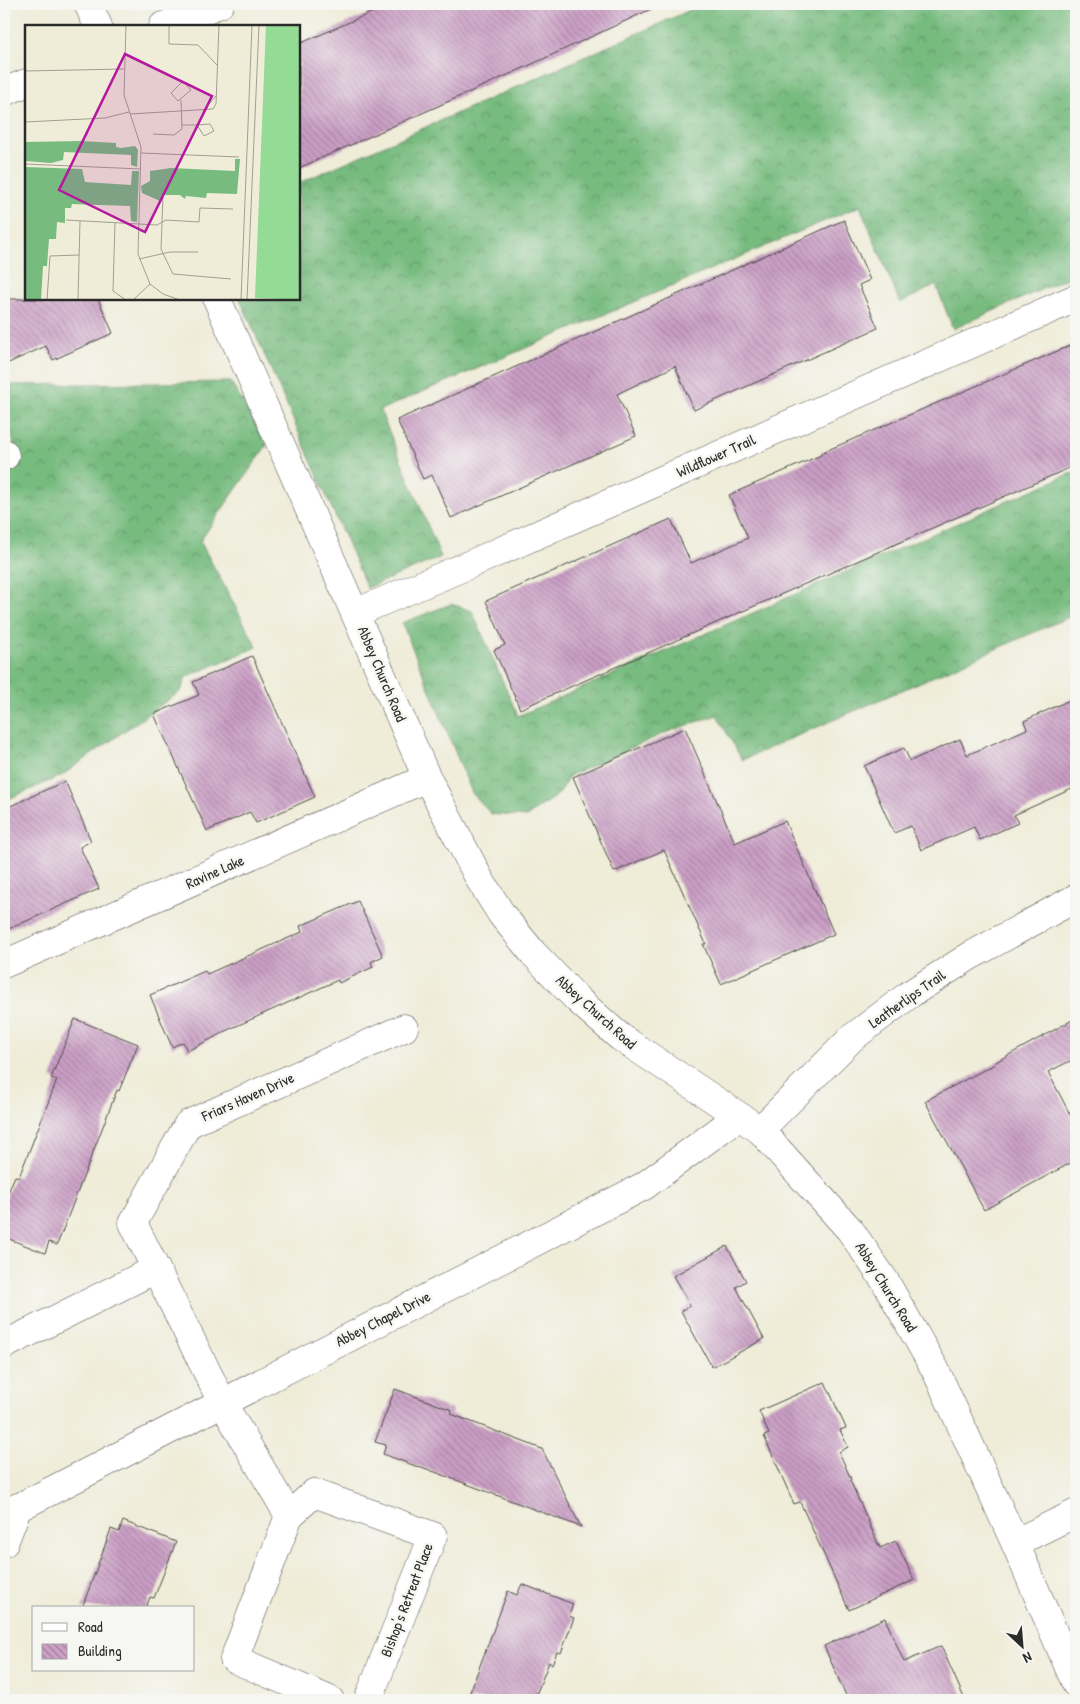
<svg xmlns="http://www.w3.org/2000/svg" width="1080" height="1704" font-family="'Patrick Hand',sans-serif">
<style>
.forest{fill:url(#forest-crowns);stroke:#517355}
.building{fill:url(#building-back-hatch)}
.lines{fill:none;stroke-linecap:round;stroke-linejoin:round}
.street-casing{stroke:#484845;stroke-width:29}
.street{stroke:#fff;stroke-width:28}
.labels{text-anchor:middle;stroke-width:5;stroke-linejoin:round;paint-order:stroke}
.street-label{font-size:15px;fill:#2b2b2b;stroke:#f6f6f2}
.inset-road{fill:none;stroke:#a19f93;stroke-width:1}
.view{fill:#b5179e;fill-opacity:0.15;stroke:#b5179e;stroke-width:2.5}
.inset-edge{fill:none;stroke:#2b2b2b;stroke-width:2.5}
</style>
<defs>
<pattern id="forest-crowns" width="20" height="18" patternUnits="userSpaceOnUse" patternTransform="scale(1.25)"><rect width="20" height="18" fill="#77bb7f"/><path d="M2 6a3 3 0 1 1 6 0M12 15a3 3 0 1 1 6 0" fill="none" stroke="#629868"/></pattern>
<pattern id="building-back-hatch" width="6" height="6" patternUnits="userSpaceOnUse" patternTransform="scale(1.25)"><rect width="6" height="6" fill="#ca9ec5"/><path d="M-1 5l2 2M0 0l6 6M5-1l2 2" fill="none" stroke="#a481a0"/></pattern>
</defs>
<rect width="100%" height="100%" fill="#f6f6f2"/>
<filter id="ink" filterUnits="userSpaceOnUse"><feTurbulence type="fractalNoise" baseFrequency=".02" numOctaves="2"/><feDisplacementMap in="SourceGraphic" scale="10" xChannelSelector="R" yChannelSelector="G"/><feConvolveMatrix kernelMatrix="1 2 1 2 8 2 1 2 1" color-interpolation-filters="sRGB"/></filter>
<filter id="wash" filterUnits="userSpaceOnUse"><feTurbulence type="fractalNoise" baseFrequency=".0096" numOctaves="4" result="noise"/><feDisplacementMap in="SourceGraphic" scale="20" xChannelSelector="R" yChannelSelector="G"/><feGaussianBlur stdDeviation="1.12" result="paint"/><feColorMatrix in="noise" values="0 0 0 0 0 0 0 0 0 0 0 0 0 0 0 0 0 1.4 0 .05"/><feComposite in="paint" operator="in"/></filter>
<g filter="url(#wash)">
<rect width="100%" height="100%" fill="#efecd8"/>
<!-- forest -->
<g class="forest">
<path d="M 704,4 L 1076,4 L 1076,274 L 953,329 L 936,285 L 900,303 L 860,206 L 380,410 L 441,557 L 367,588 L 240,299 L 299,299 L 299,183 Z"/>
<path d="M 231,382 L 267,445 L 200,541 L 257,647 L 186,677 L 181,691 L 61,776 L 4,801 L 4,459 L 17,457 L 4,402 L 4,385 Z"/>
<path d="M 1076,471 L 1076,614 L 742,760 L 717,715 L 667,732 L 569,776 L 560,793 L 526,817 L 491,814 L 472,793 L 402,623 L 451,604 L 472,611 L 518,716 Z"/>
</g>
<g id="blocks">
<!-- building -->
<g class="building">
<path d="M 391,4 L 662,4 L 528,66 L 299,168 L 299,44 Z"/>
<path d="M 844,220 L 870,280 L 859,285 L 878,328 L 694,410 L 675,366 L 617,394 L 636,436 L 451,518 L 432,475 L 423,479 L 397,420 Z"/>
<path d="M 4,299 L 98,299 L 113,333 L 53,360 L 46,346 L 4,365 Z"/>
<path d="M 1076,343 L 1076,465 L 520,709 L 494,650 L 505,645 L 486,601 L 671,519 L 691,563 L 748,538 L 729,495 L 821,455 L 821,453 Z"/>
<path d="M 252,656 L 315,797 L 256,823 L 250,812 L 207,831 L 154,714 L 199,695 L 193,682 Z"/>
<path d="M 1076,697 L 1076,787 L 1014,815 L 1018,823 L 980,840 L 974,827 L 921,850 L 911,826 L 894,833 L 864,766 L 904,748 L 910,761 L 960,739 L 967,755 L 1027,729 L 1024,721 Z"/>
<path d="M 685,728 L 735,843 L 785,821 L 834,934 L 721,984 L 703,944 L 706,944 L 664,850 L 614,872 L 573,777 Z"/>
<path d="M 65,781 L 91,841 L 80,847 L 99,889 L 4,931 L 4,809 Z"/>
<path d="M 358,901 L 383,956 L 371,962 L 373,967 L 339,983 L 338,980 L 221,1033 L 221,1034 L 187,1051 L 183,1042 L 172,1047 L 150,995 L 205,971 L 207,974 L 302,932 L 300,926 Z"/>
<path d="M 1076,1018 L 1076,1058 L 1048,1072 L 1076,1126 L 1076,1160 L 984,1210 L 925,1101 L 995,1064 L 994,1063 Z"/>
<path d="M 75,1019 L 138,1044 L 119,1091 L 117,1090 L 57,1245 L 49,1242 L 45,1253 L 4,1237 L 4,1202 L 15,1176 L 19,1177 L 57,1080 L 51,1078 Z"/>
<path d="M 727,1246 L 746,1281 L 736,1287 L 764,1339 L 712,1367 L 681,1311 L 690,1305 L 673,1276 Z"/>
<path d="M 825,1382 L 846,1428 L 840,1430 L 848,1447 L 839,1452 L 851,1479 L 850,1480 L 880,1548 L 896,1541 L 914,1580 L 849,1610 L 800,1502 L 794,1504 L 764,1436 L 769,1434 L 759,1411 Z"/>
<path d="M 395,1389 L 452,1410 L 451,1414 L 542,1449 L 581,1527 L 419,1466 L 418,1467 L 383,1454 L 386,1445 L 375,1442 Z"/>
<path d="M 123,1521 L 176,1542 L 154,1598 L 150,1597 L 146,1608 L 82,1608 L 111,1529 L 119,1532 Z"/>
<path d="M 522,1584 L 573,1604 L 569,1616 L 574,1618 L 561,1653 L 557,1652 L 552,1664 L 549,1662 L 534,1700 L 467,1700 L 508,1591 L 517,1595 Z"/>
<path d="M 885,1618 L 904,1662 L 941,1646 L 965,1700 L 848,1700 L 824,1646 Z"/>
</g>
</g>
</g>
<g filter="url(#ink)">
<use href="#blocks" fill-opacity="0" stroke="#484845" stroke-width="1"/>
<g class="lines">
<!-- street casing -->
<g class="street-casing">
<g id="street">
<path d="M 88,4 L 98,26"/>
<path d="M 163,26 L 220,4"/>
<path d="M 4,92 L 26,83"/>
<path d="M 217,299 L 427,778 L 480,880 L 502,915 L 533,953 L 578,1000 L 620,1037 L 760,1130 L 850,1230 L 885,1281 L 936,1371 L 1015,1543 L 1076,1684"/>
<path d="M 4,453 L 5,456"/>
<path d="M 355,613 L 473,563 L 1076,298"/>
<path d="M 4,964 L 427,778"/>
<path d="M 760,1130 L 852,1038 L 910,994 L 970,956 L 1076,898"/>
<path d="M 4,1345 L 156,1269"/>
<path d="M 4,1515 L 644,1186 L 739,1116"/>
<path d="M 289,1516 L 222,1402 L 133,1223 L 188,1124 L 404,1028"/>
<path d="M 4,1543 L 18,1507"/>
<path d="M 1015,1543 L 1076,1513"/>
<path d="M 330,1700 L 234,1659 L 289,1516 L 314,1493 L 433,1536 L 368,1700"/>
</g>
</g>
<!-- street -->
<use href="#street" class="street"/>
</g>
</g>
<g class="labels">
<!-- street labels -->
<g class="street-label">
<text transform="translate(716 456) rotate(-24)" y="5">Wildflower Trail</text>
<text transform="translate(382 674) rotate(67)" y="5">Abbey Church Road</text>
<text transform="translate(215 872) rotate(-24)" y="5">Ravine Lake</text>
<text transform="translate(907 999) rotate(-35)" y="5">Leatherlips Trail</text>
<text transform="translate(596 1012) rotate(42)" y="5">Abbey Church Road</text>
<text transform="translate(248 1097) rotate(-24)" y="5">Friars Haven Drive</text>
<text transform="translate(886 1287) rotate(58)" y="5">Abbey Church Road</text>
<text transform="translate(383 1319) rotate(-27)" y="5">Abbey Chapel Drive</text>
<text transform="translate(407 1600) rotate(-69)" y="5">Bishop's Retreat Place</text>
</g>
</g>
<!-- overview -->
<g transform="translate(25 25)">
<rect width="275" height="275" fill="#efecd8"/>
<path d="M 241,0 L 275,0 L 275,275 L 230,273 Z" fill="#94db96"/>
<path d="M 56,116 L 91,118 L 91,122 L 96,123 L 110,121 L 113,125 L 112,142 L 106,140 L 106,130 L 39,127 L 38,135 L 26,138 L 0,136 L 0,117 ZM 210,134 L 215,134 L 212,169 L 182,168 L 181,173 L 161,171 L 160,174 L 155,170 L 137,170 L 135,176 L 117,168 L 116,161 L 125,156 L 125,146 L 146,143 L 210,146 ZM 0,142 L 57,144 L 60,157 L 106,160 L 107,146 L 114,146 L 112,197 L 106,196 L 105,181 L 47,179 L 46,183 L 40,183 L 40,198 L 32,197 L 31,214 L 24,214 L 22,241 L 18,241 L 16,275 L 0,275 Z" fill="#77bb7f"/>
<path class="inset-road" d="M 101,0 L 99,70 L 116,122 L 113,229 L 125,259M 144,0 L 144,19 L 173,20 L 192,40M 0,46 L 99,44M 158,56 L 166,65 L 153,76 L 146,68 ZM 178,86 L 191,71M 105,89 L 188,84 L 191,79 L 194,0M 0,97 L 80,93 L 104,87M 157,100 L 172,100 L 185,99 L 189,106 L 179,111 L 172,100M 128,109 L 149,110 L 157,104 L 156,75M 116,128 L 214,132M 0,139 L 116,144M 138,171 L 136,224 L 148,249 L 206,254M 41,195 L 132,200 L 141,195 L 174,197 L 175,183 L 208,184M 90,197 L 88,266 L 101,275M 114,234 L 145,227 L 173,227M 22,275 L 25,231 L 54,230M 53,275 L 55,196M 108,275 L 125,259 L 138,269 L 155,275M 216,275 L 227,0M 222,275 L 234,0"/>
<path class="view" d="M 100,29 L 187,71 L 120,207 L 34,165 Z"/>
<rect width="275" height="275" class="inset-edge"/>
</g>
<!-- margin -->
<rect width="1080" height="1704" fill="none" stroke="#f6f6f2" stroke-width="20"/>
<!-- legend -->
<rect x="32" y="1606" width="162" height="65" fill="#f6f6f2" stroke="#a5a5a2"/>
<rect x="42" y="1623" width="25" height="8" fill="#ffffff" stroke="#a5a5a2"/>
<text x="78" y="1632" font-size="15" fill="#2b2b2b">Road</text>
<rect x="42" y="1644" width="25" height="15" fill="url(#building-back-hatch)" stroke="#a5a5a2"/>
<text x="78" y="1656" font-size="15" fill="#2b2b2b">Building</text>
<!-- north arrow -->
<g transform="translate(1022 1646) rotate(154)" stroke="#f6f6f2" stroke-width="4" paint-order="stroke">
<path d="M0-4L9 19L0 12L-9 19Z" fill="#2b2b2b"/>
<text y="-8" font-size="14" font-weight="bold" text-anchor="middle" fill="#2b2b2b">N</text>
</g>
</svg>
